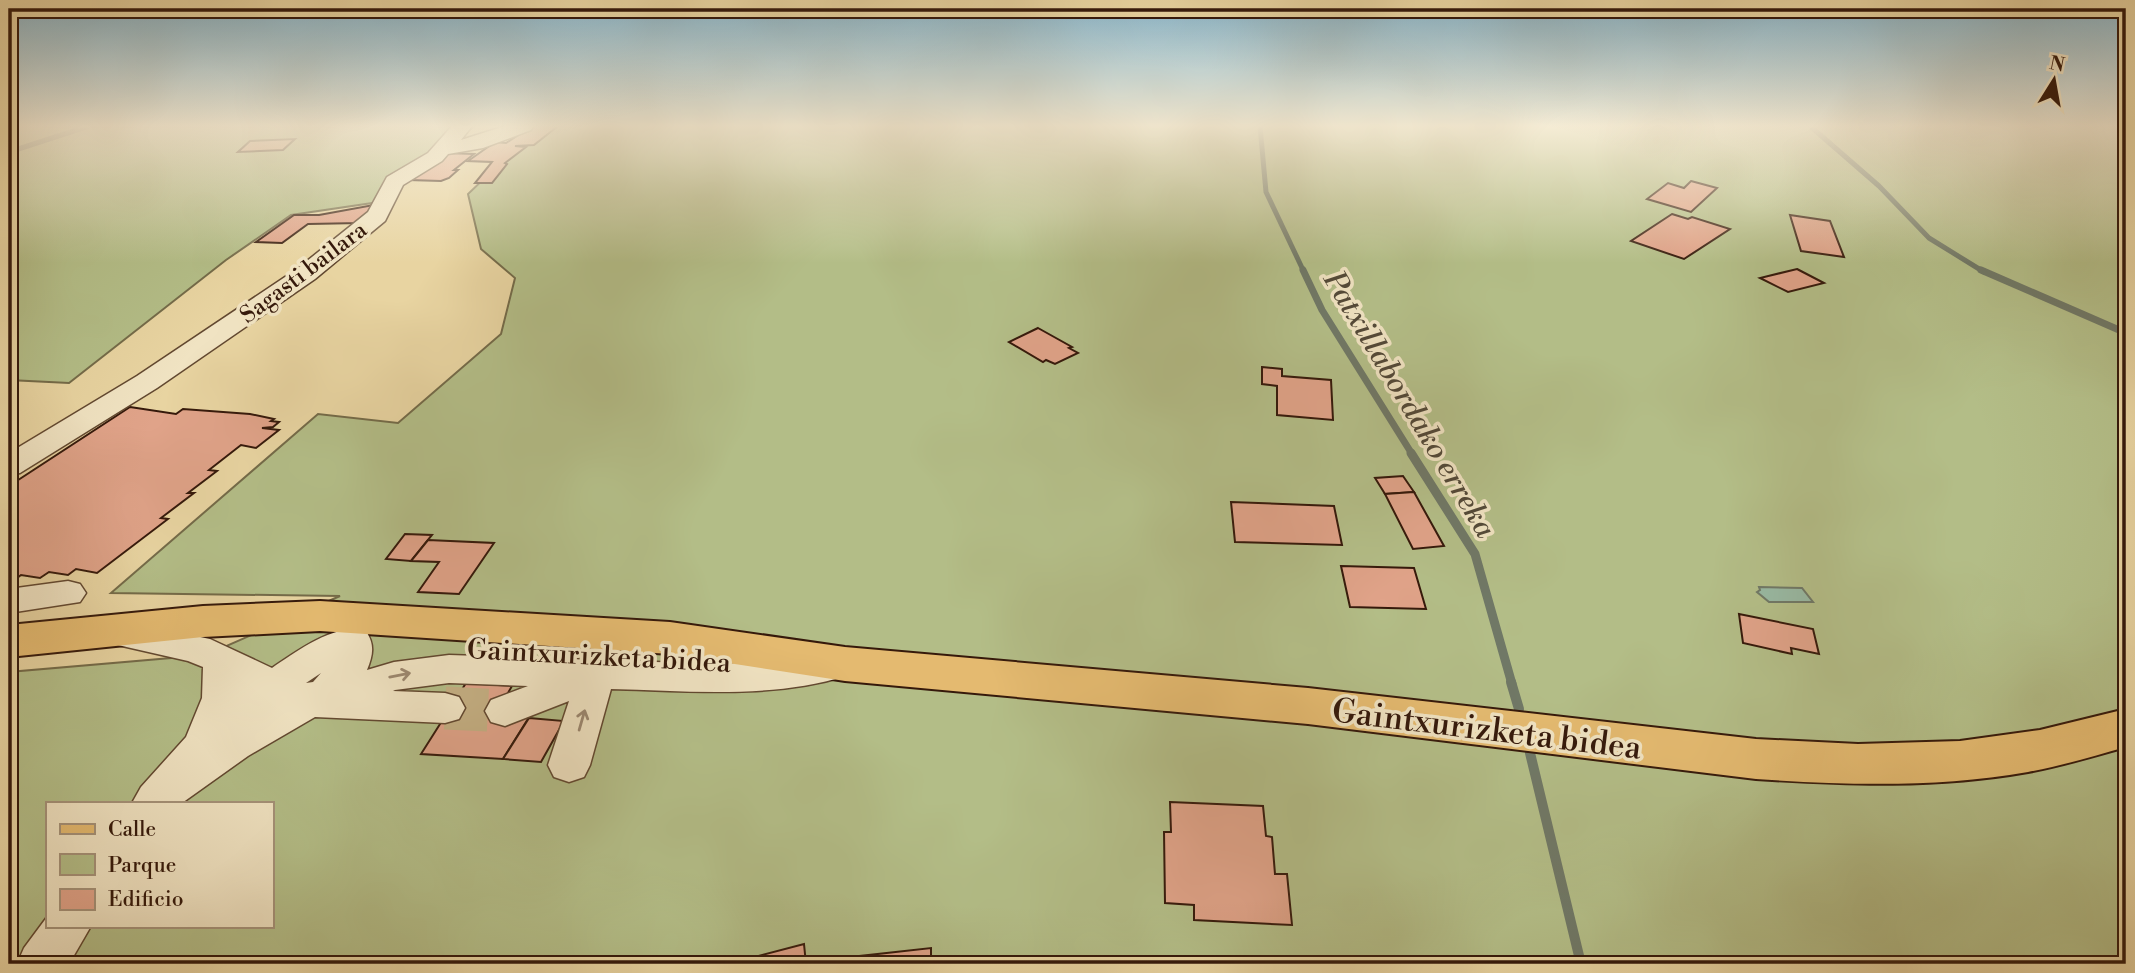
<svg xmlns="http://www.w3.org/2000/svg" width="2135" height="973" font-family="'Libre Bodoni',serif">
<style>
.green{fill:#b3bd87;stroke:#746b49;stroke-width:2;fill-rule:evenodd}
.water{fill:#98b8a2;stroke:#707866;stroke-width:2}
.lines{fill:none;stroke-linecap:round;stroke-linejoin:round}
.stream-far3{stroke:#707866;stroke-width:5}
.stream-far2{stroke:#707866;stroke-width:7}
.stream-far1{stroke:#707866;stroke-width:9}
.stream{stroke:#707866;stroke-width:10}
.building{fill:#e0a389;stroke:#35190b;stroke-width:2}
.minor-tunnel{stroke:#c4af83;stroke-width:43;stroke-dasharray:43 22;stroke-linecap:butt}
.minor-casing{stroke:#624830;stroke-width:3}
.major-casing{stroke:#35190b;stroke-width:4}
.minor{fill:#f0e3c2;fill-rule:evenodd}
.major{fill:#e4ba70;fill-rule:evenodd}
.oneway{stroke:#9c8870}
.labels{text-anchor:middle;stroke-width:7;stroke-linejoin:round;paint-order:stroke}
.far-street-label{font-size:23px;fill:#35190b;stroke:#f0e3c2}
.street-label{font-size:28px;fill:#35190b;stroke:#f0e3c2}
.water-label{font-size:30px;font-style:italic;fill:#534938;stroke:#f0e3c2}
.near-street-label{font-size:33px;fill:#35190b;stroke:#f0e3c2}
</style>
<rect width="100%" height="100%" fill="#e8d4a1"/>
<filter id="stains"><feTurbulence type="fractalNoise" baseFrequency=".00286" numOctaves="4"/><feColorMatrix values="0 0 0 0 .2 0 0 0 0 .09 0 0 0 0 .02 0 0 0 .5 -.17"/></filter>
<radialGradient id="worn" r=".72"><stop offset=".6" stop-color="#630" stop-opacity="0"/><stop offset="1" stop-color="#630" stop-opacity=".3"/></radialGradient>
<!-- green -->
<g class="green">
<path d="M 475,126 L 427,160 L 379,202 L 291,215 L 226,260 L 69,383 L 9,380 L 9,127 Z"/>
<path d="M 539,126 L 2126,126 L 2126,964 L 9,964 L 9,672 L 206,655 L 340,596 L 111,593 L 318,414 L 398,423 L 501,334 L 515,278 L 481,249 L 468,194 ZM 47,803 L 271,803 L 271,926 L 47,926 Z"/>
</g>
<!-- water -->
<path class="water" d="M 1759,587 L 1802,588 L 1813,602 L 1769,602 L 1757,592 L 1760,590 Z"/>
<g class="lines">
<!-- stream-far3 -->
<g class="stream-far3">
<path d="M 1260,126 L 1266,192 L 1304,272"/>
<path d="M 1810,126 L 1879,186 L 1929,238 L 1984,272"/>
<path d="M 9,152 L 89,126"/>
</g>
<!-- stream-far2 -->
<g class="stream-far2">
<path d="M 1303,270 L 1322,310 L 1412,454"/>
<path d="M 1981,270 L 2126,333"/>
</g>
<!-- stream-far1 -->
<path class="stream-far1" d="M 1411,453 L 1475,554 L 1512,684"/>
<!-- stream -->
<g class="stream">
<path d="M 1511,682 L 1519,709"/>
<path d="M 1530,753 L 1581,964"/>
</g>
</g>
<!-- building -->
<g class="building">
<path d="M 532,126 L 558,126 L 534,145 L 515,146 L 526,147 L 505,163 L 507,164 L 492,183 L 475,183 L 492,162 L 468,161 L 495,142 L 506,143 Z"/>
<path d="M 295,139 L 283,150 L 238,152 L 250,141 Z"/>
<path d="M 445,153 L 474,154 L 454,170 L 458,170 L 449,178 L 441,181 L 410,180 Z"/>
<path d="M 1691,181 L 1717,188 L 1691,212 L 1647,199 L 1668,183 L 1684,188 Z"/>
<path d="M 379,204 L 360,223 L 308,224 L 282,243 L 256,242 L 294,215 L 319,215 Z"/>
<path d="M 1672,214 L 1688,219 L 1692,217 L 1730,229 L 1684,259 L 1631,241 Z"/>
<path d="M 1790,215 L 1830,221 L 1844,257 L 1801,251 Z"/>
<path d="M 1797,269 L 1824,283 L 1788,292 L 1760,278 Z"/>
<path d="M 1038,328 L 1072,347 L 1069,348 L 1078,353 L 1055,364 L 1046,360 L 1043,362 L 1009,342 Z"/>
<path d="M 1262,367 L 1282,369 L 1282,376 L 1331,380 L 1333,420 L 1277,415 L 1277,386 L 1262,384 Z"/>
<path d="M 130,407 L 176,414 L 183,409 L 250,414 L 274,419 L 271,421 L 279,422 L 273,427 L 262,428 L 279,430 L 256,448 L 241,445 L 209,470 L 217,471 L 188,493 L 194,493 L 161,518 L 168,519 L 97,573 L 76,569 L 68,575 L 49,572 L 40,578 L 21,575 L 12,582 L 9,581 L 9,486 Z"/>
<path d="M 1403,476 L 1414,492 L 1385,494 L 1375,478 Z"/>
<path d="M 1414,492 L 1444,546 L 1413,549 L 1385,494 Z"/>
<path d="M 1231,502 L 1334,506 L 1342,545 L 1235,542 Z"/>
<path d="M 405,534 L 432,535 L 411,561 L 386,559 Z"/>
<path d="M 428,540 L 494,543 L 459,594 L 418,592 L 439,562 L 411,561 Z"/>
<path d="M 1341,566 L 1414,568 L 1426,609 L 1350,607 Z"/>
<path d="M 1739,614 L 1813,629 L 1819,654 L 1791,648 L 1792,654 L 1743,643 Z"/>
<path d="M 466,683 L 512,686 L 497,712 L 531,714 L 503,759 L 421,754 Z"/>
<path d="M 529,718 L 564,721 L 541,762 L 503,759 Z"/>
<path d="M 1170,802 L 1263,806 L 1266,836 L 1272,837 L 1275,874 L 1287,874 L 1292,925 L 1194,920 L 1194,905 L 1165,903 L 1164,832 L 1171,832 Z"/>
<path d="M 804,944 L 806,964 L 728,964 Z"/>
<path d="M 931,948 L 931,964 L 860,964 L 860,956 Z"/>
</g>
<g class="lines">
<!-- minor-tunnel -->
<path class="minor-tunnel" d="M 445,708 L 505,711"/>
<!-- minor casing -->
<g class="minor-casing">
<g id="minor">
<path d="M 452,126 L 472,126 L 461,140 L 505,126 L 533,126 L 531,130 L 483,148 L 448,154 L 442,161 L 403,185 L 385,221 L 315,279 L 157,388 L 20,473 L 9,475 L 9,453 L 137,376 L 297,269 L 368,212 L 387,177 L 428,153 Z"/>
<path d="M 68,581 L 80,584 L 86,593 L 80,602 L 9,613 L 9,589 Z"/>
<path d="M 122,621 L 210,639 L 272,668 C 297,651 336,622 366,631 C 375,645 373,655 367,670 L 394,662 L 449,655 L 715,664 L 778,661 L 833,652 L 846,656 L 852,666 L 846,676 C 771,699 689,691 611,689 L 590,765 L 584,777 L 569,782 L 554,777 L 548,765 L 569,701 L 505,726 L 491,722 L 485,711 L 491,700 L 528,686 L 449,683 L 395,690 L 393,691 L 445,693 L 459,697 L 465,708 L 459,719 L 445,723 L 315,717 L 248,756 L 182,803 L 132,803 L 141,787 L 186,737 L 202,698 L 203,667 L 188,661 L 109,643 L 104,634 L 109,625 ZM 321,673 L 313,682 L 306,683 Z"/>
<path d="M 47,917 L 47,926 L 91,926 L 69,964 L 17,964 L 24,948 Z"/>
</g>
</g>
<!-- major casing -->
<g class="major-casing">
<path id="major" d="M 320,601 L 670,622 L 845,647 L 1308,688 L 1756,739 L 1858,744 L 1960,741 L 2040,730 L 2126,709 L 2126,747 C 2094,756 2061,766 2028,772 C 1938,788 1847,785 1756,779 L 1308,724 L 845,681 L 670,654 L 320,631 L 203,637 L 9,657 L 9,625 L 203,606 Z"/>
</g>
<!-- minor -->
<use href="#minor" class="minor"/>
<!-- major -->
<use href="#major" class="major"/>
</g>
<!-- one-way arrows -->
<defs><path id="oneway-shaft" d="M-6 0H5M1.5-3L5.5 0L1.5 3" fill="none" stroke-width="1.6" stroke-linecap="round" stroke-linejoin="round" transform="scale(1.75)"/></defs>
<g class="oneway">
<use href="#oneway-shaft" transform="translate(400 675) rotate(-11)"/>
<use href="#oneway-shaft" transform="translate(582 720) rotate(-74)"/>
</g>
<!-- sky -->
<linearGradient id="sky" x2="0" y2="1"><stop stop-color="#88b6cc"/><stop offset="0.48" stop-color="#f5ecd5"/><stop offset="1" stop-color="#f5ecd5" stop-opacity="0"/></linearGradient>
<rect width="2135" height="263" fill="url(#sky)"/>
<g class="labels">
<!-- far-street labels -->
<g class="far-street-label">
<text transform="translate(303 272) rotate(-37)" y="8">Sagasti bailara</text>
</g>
<!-- street labels -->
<g class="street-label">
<text transform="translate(599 655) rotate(3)" y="10">Gaintxurizketa bidea</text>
</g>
<!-- water labels -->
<g class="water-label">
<text transform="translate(1410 404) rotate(59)" y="10">Patxillabordako erreka</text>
</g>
<!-- near-street labels -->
<g class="near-street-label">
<text transform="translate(1487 728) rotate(7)" y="12">Gaintxurizketa bidea</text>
</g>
</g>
<!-- margin -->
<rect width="2135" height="973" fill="none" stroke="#e8d4a1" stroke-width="35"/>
<rect x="10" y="10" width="2114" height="952" fill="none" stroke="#35190b" stroke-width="3.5"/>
<rect x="18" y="18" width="2100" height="938" fill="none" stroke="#35190b" stroke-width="2"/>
<!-- legend -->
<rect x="46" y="802" width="228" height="126" fill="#f0e3c2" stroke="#a59279" stroke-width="2"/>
<rect x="60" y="824" width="35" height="10" fill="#e4ba70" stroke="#a59279" stroke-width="2"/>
<text x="108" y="836" font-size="21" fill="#35190b">Calle</text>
<rect x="60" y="854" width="35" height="21" fill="#b3bd87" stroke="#a59279" stroke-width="2"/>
<text x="108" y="872" font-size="21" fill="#35190b">Parque</text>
<rect x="60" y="889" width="35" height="21" fill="#e0a389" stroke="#a59279" stroke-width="2"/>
<text x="108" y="906" font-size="21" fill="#35190b">Edificio</text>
<!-- north arrow -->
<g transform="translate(2054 80) rotate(11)" stroke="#f0e3c2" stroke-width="5" paint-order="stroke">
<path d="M0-5L12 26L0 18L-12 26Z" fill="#35190b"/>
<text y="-10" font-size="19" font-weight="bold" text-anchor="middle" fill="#35190b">N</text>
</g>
<rect width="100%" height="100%" filter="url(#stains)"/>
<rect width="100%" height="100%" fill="url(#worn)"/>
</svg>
